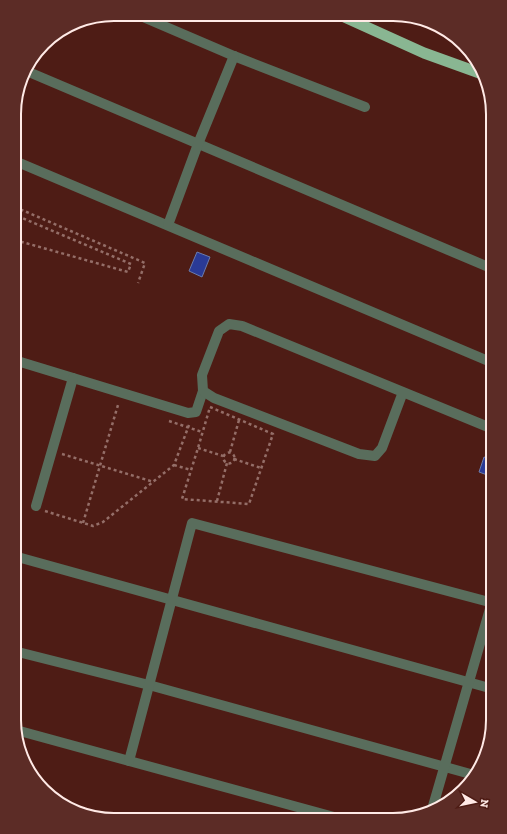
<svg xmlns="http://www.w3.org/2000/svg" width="507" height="834" font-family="'Zilla Slab',serif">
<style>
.building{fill:#2a3a96;stroke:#6b7bab}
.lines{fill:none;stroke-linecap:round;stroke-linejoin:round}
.path{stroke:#946e68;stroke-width:2.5;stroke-dasharray:3 3;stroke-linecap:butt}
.minor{stroke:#596d5c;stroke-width:10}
.trunk{stroke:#89b692;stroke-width:11}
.rim{fill:none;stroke:#ffeae6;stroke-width:2}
</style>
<rect width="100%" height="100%" fill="#4e1c15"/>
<!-- building -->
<g class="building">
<path d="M 197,252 L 210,257 L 202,277 L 189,271 Z"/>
<path d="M 484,457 L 493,460 L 493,468 L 490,476 L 479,472 Z"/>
</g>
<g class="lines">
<!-- path -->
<g class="path">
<path d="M 15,207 L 145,263 L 138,283"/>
<path d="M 15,240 L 128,272 L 131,264 L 15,215"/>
<path d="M 210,407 L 273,434 L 249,504 L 182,499 L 198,448 Z"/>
<path d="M 169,421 L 202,432"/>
<path d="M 198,448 L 223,456"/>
<path d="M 230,452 L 239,420"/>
<circle cx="229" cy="458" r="5.5"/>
<path d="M 62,454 L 154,482"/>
<path d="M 234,459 L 261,468"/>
<path d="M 174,465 L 191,470"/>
<path d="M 217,501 L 227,463"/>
<path d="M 45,511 L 93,526 L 103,522 L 174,465 L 189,425"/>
<path d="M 83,523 L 118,405"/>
</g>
<!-- minor -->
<g class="minor">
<path d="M 136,14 L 234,56 L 365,107"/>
<path d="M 24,70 L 493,269"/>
<path d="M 15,161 L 493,363"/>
<path d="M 168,225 L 198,144 L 234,56"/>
<path d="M 14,360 L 188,413 L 196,412 L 203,391"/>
<path d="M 403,392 L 382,448 L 375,456 L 359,454 L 214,398 L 203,391 L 202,375 L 219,331 L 229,324 L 242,326 L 493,429"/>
<path d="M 36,506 L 73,378"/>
<path d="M 14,556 L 493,689"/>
<path d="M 14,651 L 149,685 L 474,775"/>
<path d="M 16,730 L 345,820"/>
<path d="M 129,761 L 192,523 L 493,603"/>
<path d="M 431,813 L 492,602"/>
</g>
<!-- trunk -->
<path class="trunk" d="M 340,15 L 424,53 L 485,75"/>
</g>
<!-- crop -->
<path d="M0 0H507V834H0ZM114 21H393A93 93 0 0 1 486 114V720A93 93 0 0 1 393 813H114A93 93 0 0 1 21 720V114A93 93 0 0 1 114 21Z" fill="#5c2c26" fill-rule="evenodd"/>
<path class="rim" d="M114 21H393A93 93 0 0 1 486 114V720A93 93 0 0 1 393 813H114A93 93 0 0 1 21 720V114A93 93 0 0 1 114 21Z"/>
<!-- north arrow -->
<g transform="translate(475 802) rotate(99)" stroke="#4e1c15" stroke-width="3" paint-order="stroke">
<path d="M0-3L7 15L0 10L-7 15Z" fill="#ffeae6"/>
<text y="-6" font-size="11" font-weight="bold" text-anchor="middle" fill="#ffeae6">N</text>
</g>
</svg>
